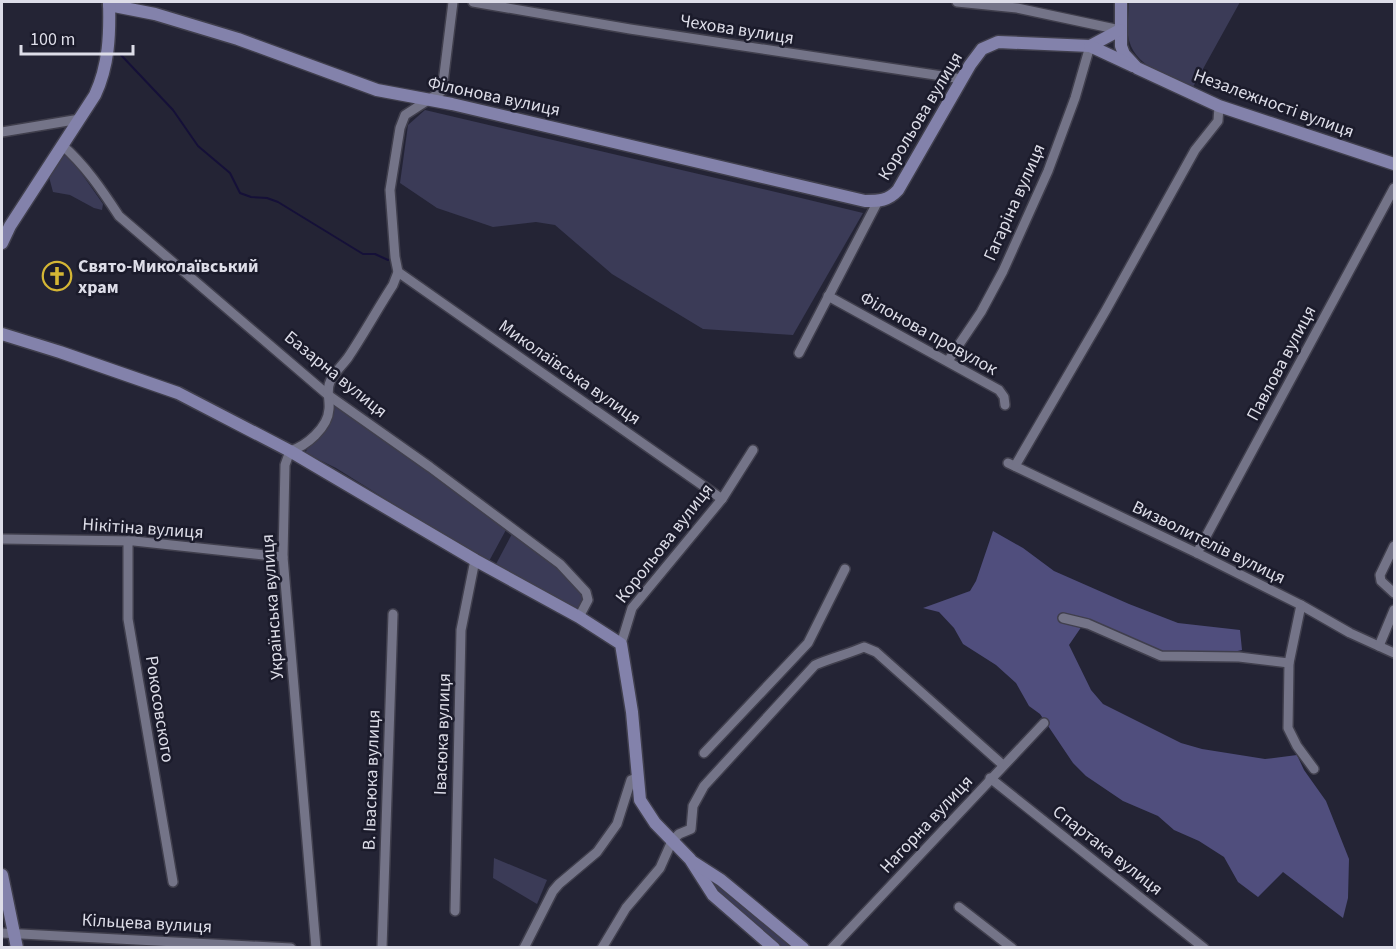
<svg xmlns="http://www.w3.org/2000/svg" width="1396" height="949" font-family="'Source Sans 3',sans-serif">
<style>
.green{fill:#3b3b57}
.forest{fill:#504e7d}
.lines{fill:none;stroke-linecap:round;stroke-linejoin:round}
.stream{stroke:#151038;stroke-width:2}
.street-casing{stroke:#403f4d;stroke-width:12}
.secondary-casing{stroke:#403f4d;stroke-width:15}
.street{stroke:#747488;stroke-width:9}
.secondary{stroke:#8382ab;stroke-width:12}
.labels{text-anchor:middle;stroke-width:5;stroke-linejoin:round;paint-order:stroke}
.street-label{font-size:18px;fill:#dddde8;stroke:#1b1b2b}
.poi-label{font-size:18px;font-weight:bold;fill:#dddde8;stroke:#1b1b2b;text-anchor:start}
</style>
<rect width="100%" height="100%" fill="#242435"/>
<!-- green -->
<g class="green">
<path d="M 1129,2 L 1240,2 L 1193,87 C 1168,76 1132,67 1128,35 C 1127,25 1129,12 1129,2 Z"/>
<path d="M 425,110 L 801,198 L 863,213 L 793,335 L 703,329 L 612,274 L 555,225 L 536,222 L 493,227 L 437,208 L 400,183 L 408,125 Z"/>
<path d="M 63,155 L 70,157 L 103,204 L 102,210 L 94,208 L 70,195 L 53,192 L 49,177 Z"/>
<path d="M 333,403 L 507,528 L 488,563 L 336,468 L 305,453 Z"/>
<path d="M 513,532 L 559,568 L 584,593 L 584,601 L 578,611 L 495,566 Z"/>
<path d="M 494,858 L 547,880 L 537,904 L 493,878 Z"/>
<path d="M 713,881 L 798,947 L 780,947 L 721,898 L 712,883 Z"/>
</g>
<!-- forest -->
<path class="forest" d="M 993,531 L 1023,548 L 1054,571 L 1129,604 L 1178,623 L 1240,630 L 1242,650 C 1217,656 1186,656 1161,653 L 1082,626 L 1069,645 L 1091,690 L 1103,704 L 1181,743 L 1202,749 L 1265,759 L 1297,755 L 1304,770 L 1326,801 L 1349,859 L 1348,898 L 1343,918 L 1283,872 L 1258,897 L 1238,882 L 1224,857 L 1199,841 L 1174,830 L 1158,816 L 1123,801 L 1086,776 L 1073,763 L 1040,714 L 1029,706 L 1016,683 L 996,665 L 963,644 L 954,628 L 939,612 L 923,608 L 970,591 L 976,581 Z"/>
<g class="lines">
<!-- stream -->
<path class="stream" d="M 121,55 L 173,110 L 198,146 L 230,173 L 240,193 L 251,197 L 267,198 L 278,202 L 363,254 L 375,254 L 388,260"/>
<!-- street casing -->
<g class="street-casing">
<g id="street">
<path d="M 473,2 L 630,29 L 962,79"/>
<path d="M 957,2 L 1017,8 L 1120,30"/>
<path d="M 2,132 L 80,119"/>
<path d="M 62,145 C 85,165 102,190 119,216 L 328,395 L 430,467 L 560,564 L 586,592 L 588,600 L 579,617"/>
<path d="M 398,272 L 722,499"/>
<path d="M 828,296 L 999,390 L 1004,397 L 1005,405"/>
<path d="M 799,353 L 878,201"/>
<path d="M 948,361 L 981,312 L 1003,271 L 1048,171 L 1075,98 L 1090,46"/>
<path d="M 1008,463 L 1197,553 L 1301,605 L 1350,633 L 1394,653"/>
<path d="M 1015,466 L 1106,310 L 1195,150 L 1218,121 L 1219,106"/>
<path d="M 2,539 L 134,541 L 283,557"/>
<path d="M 128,541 L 128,619 L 173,882"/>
<path d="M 1394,546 L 1380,575 L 1381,581 L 1394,593"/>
<path d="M 1197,553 L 1394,188"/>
<path d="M 1301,605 L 1289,663 L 1288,728 L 1297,746 L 1314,769"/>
<path d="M 1063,618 L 1088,624 L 1161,656 L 1239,657 L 1289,663"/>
<path d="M 621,644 L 632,608 L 722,499 L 753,450"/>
<path d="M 1379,646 L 1394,610"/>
<path d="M 704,753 L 808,643 L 845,569"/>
<path d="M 990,778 L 1204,948"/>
<path d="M 959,907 L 1012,948"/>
<path d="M 455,911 L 461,630 L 475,560"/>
<path d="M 2,933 L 291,948"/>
<path d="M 316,948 L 283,557 L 285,465 L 290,451 C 306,446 328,428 329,409 C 330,400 326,391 330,382 C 334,372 344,364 349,356 C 365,332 378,308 393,285 L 398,272 L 395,257 L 390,190 L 400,128 L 405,115 L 442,91 L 453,2"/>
<path d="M 382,948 L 393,614"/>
<path d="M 524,948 L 553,891 L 559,884 L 597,852 L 617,824 L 631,780 L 637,778"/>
<path d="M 602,948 L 626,908 L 660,868 L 672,841 L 679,834 L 691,829 L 693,806 L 704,786 L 815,665 C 831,658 848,654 864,647 L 876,652 L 1003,765"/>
<path d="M 832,948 L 1044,723"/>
</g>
</g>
<!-- secondary casing -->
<g class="secondary-casing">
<g id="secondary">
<path d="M 1121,2 L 1121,46 L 1124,54 L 1137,68 L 1219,106 L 1394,164"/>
<path d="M 109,5 L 155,14 L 238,39 L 377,90 L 452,104 L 865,201 C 879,201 888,201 898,190 L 970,65 L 982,49 L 998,42 L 1090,46 L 1120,30"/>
<path d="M 1090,46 L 1133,66"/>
<path d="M 2,243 L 10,226 L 95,95 C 109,65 110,34 109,2"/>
<path d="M 2,334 L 60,352 L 178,393 L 290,451 L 475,560 L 579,617 L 621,644 L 632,712 L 640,800 L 655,823 L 690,859 L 713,895 L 774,948"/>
<path d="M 693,862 L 721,880 L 803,948"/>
<path d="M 2,875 L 17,948"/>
</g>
</g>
<!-- street -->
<use href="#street" class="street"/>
<!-- secondary -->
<use href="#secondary" class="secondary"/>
</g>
<!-- icons -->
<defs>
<g id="church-ring" transform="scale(1.5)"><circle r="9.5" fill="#1b1b2b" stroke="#d4b635" stroke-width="1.5"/><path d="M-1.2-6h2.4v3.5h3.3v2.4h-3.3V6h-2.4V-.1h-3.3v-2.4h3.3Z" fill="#d4b635"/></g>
</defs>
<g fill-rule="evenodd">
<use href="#church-ring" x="57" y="276"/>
</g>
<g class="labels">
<!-- street labels -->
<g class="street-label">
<text transform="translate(737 29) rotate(9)" y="6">Чехова вулиця</text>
<text transform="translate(494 96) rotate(12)" y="6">Філонова вулиця</text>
<text transform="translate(1274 103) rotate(20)" y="6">Незалежності вулиця</text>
<text transform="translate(920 116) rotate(-59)" y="6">Корольова вулиця</text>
<text transform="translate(1014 202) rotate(-66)" y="6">Гагаріна вулиця</text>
<text transform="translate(929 333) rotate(29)" y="6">Філонова провулок</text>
<text transform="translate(1281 363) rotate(-62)" y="6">Павлова вулиця</text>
<text transform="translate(570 372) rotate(35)" y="6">Миколаївська вулиця</text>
<text transform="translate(336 374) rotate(39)" y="6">Базарна вулиця</text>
<text transform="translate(143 528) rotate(4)" y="6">Нікітіна вулиця</text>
<text transform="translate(1209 542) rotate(26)" y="6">Визволителів вулиця</text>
<text transform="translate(664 543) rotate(-52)" y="6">Корольова вулиця</text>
<text transform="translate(272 607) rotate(-94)" y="6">Українська вулиця</text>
<text transform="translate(160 709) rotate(81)" y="6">Рокосовского</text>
<text transform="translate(442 734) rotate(-88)" y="6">Івасюка вулиця</text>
<text transform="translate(371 780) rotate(-88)" y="6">В. Івасюка вулиця</text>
<text transform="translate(926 824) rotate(-47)" y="6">Нагорна вулиця</text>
<text transform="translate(1108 850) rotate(38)" y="6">Спартака вулиця</text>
<text transform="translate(147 923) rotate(3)" y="6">Кільцева вулиця</text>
</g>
<!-- poi labels -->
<g class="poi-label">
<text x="78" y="272">Свято-Миколаївський<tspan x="78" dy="21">храм</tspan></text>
</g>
</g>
<!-- border -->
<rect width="1396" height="949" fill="none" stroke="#dddde8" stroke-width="6"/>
<!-- scale -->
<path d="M21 45v9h112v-9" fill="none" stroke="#dddde8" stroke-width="3"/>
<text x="30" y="45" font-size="18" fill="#dddde8" stroke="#1b1b2b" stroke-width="4.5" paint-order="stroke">100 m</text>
</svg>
